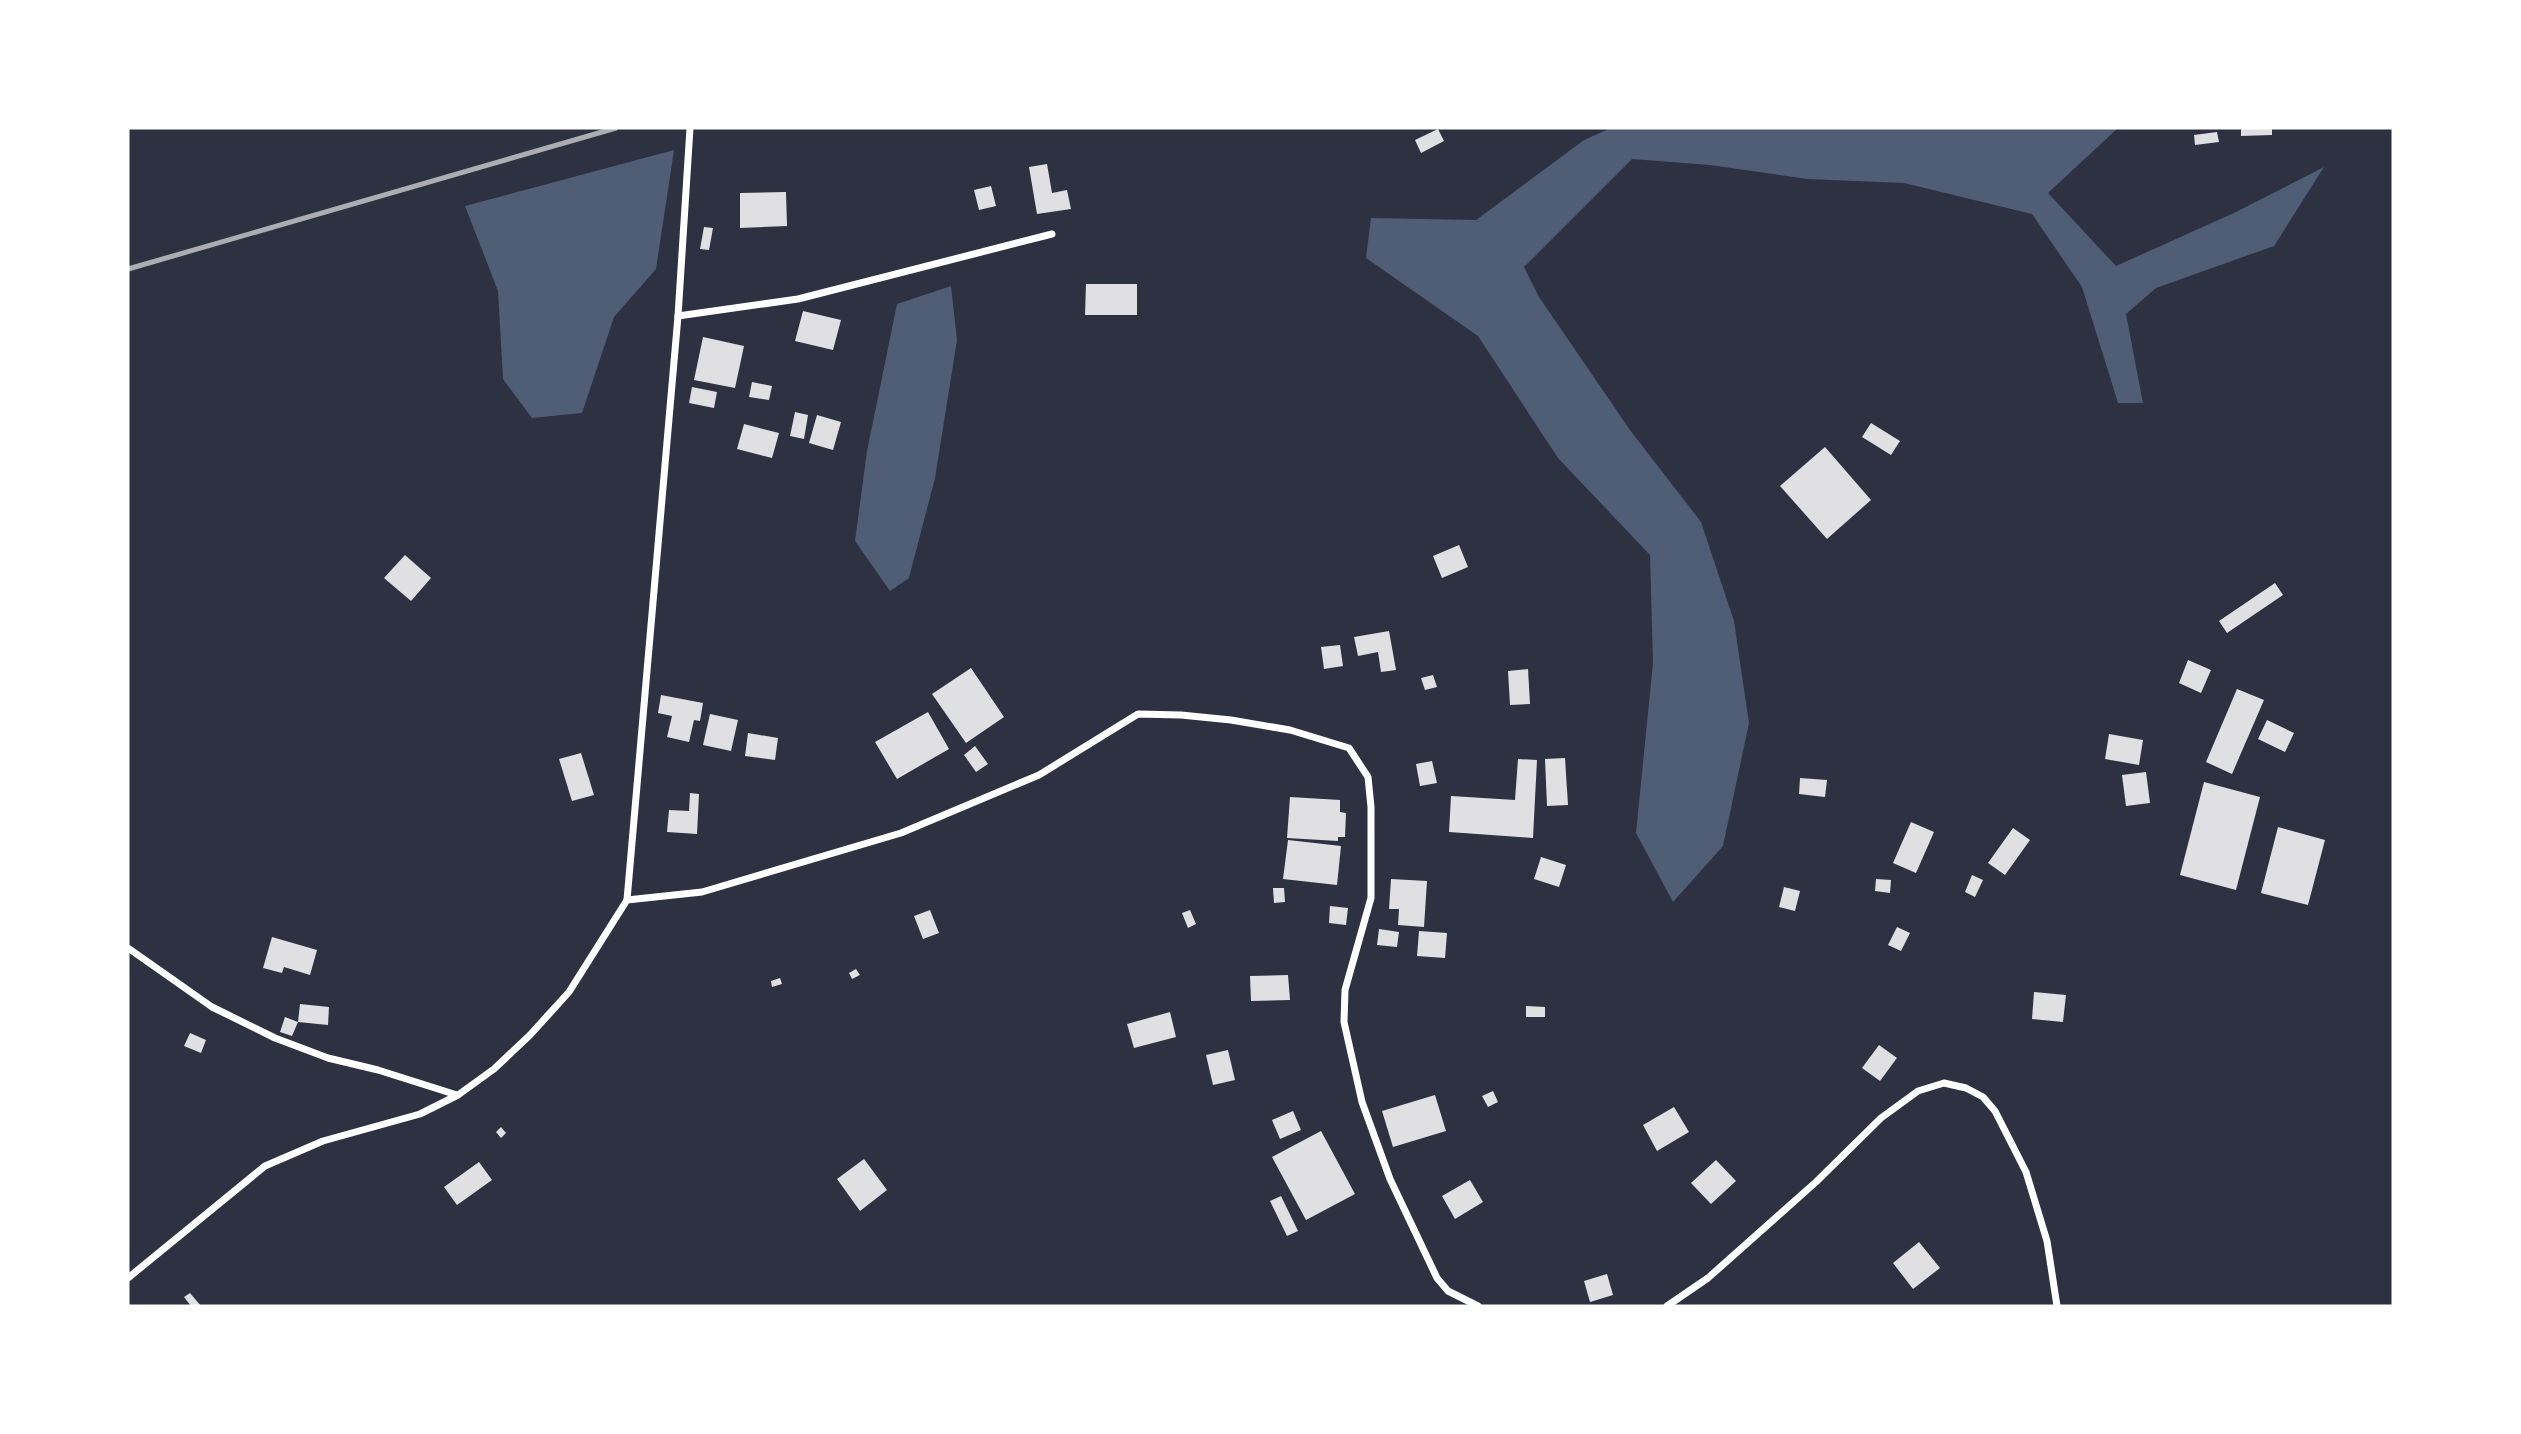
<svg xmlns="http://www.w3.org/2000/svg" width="2521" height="1434" font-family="'PT Sans Narrow',sans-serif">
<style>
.water{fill:#4f5d75}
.building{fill:#e0e0e3}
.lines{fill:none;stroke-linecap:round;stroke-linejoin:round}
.minor{stroke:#fff;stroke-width:7}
.rail{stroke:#abadb3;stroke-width:5}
</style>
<rect width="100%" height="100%" fill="#2d3142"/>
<!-- water -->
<g class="water">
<path d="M 1611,128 L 2118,128 L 2048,193 L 2116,266 L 2236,212 L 2324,167 L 2274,246 L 2156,288 L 2126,314 L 2143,403 L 2118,403 L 2082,287 L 2032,214 L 1904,183 L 1807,179 L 1710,165 L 1632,159 L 1524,267 L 1539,297 L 1630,430 L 1701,522 L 1734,621 L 1749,723 L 1723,846 L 1673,902 L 1636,833 L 1653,663 L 1650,555 L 1558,458 L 1478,336 L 1366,258 L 1371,218 L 1476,220 L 1584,140 Z"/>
<path d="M 674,150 L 656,269 L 614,317 L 582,413 L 532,418 L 503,379 L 498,291 L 465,206 Z"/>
<path d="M 951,286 L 957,340 L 935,478 L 909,578 L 890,591 L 855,541 L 867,451 L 897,304 Z"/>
</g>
<!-- building -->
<g class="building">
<path d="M 2241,128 L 2272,128 L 2272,135 L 2241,136 Z"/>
<path d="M 1438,129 L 1444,141 L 1421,153 L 1415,140 Z"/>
<path d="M 2217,132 L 2219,142 L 2195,145 L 2194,135 Z"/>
<path d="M 1047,164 L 1052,193 L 1067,190 L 1071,209 L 1037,214 L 1029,167 Z"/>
<path d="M 991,186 L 996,206 L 979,210 L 974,190 Z"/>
<path d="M 786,192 L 787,226 L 740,228 L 740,193 Z"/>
<path d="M 704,227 L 713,228 L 709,250 L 700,249 Z"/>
<path d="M 1086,284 L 1137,284 L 1137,315 L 1085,315 Z"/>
<path d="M 803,311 L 841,320 L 833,350 L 795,341 Z"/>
<path d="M 703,337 L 744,346 L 735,388 L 694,380 Z"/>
<path d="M 752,382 L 772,386 L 769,400 L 749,397 Z"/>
<path d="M 692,387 L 717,392 L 714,408 L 689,403 Z"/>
<path d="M 795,412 L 808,415 L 804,439 L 790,436 Z"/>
<path d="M 817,415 L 841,422 L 833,450 L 809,443 Z"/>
<path d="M 1871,423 L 1900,441 L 1891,455 L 1862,437 Z"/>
<path d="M 744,424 L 779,433 L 772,458 L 737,449 Z"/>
<path d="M 1825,447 L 1871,500 L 1827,539 L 1780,486 Z"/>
<path d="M 1459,545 L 1468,567 L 1442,578 L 1433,556 Z"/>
<path d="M 405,555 L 431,578 L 411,601 L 384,578 Z"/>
<path d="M 2275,583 L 2283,595 L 2227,633 L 2219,621 Z"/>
<path d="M 1389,631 L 1396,670 L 1381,672 L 1378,652 L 1358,656 L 1354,637 Z"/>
<path d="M 1340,645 L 1343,666 L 1324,669 L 1321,647 Z"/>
<path d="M 2188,660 L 2211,670 L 2201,693 L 2179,683 Z"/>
<path d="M 971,668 L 1004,717 L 966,743 L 932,694 Z"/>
<path d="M 1528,669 L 1530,704 L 1510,705 L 1508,671 Z"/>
<path d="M 1433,675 L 1437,687 L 1425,690 L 1421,678 Z"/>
<path d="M 2237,689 L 2264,700 L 2232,774 L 2206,762 Z"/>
<path d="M 661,695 L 703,703 L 700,721 L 694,720 L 689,742 L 667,737 L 672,716 L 658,713 Z"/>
<path d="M 928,712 L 949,749 L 897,779 L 875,742 Z"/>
<path d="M 710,714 L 738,720 L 731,751 L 703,745 Z"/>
<path d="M 2267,720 L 2294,733 L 2285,752 L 2258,739 Z"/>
<path d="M 748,733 L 778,738 L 775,760 L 745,756 Z"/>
<path d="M 2109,734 L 2143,740 L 2139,765 L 2105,759 Z"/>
<path d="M 975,746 L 988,764 L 976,772 L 964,755 Z"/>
<path d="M 581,753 L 594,795 L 572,801 L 559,759 Z"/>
<path d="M 1565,758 L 1568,805 L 1547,806 L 1545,759 Z"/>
<path d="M 1518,759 L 1537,760 L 1533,838 L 1449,832 L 1451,796 L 1515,800 Z"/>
<path d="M 1432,761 L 1437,783 L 1420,786 L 1416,764 Z"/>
<path d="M 2146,772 L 2150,803 L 2126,806 L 2122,775 Z"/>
<path d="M 1800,778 L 1827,780 L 1825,797 L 1799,794 Z"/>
<path d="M 2204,782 L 2260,797 L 2236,890 L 2180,875 Z"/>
<path d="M 690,793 L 699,794 L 697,834 L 667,832 L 669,810 L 689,811 Z"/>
<path d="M 1290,797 L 1340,800 L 1340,812 L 1346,813 L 1345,837 L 1338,837 L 1338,841 L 1287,838 Z"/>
<path d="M 1911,822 L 1934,832 L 1916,873 L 1893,863 Z"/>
<path d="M 2278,827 L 2325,840 L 2308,905 L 2261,893 Z"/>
<path d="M 2013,828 L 2030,840 L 2005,875 L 1988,863 Z"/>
<path d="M 1288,840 L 1341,846 L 1337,885 L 1283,879 Z"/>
<path d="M 1541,857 L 1566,865 L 1559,887 L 1534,879 Z"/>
<path d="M 1972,875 L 1983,880 L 1975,897 L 1965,892 Z"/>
<path d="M 1391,879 L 1427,881 L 1424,927 L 1398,925 L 1399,909 L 1389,909 Z"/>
<path d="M 1876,879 L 1891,880 L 1890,893 L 1875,891 Z"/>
<path d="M 1784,887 L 1800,891 L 1795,911 L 1779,907 Z"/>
<path d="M 1273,888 L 1284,888 L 1285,902 L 1274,903 Z"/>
<path d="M 1330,906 L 1348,908 L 1346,925 L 1329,923 Z"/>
<path d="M 930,910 L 939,933 L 923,939 L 914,916 Z"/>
<path d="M 1190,910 L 1196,924 L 1188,928 L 1182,913 Z"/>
<path d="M 1897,927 L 1910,933 L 1901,951 L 1888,945 Z"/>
<path d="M 1379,929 L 1399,932 L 1397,947 L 1377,945 Z"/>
<path d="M 1419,931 L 1447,933 L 1445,958 L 1417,956 Z"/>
<path d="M 272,937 L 317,950 L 310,975 L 284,967 L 282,973 L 263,968 Z"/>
<path d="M 856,969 L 860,975 L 852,979 L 849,973 Z"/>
<path d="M 1288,975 L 1290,1000 L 1251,1001 L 1250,976 Z"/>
<path d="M 780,978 L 782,984 L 772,987 L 771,981 Z"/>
<path d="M 2034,992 L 2066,995 L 2063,1022 L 2032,1019 Z"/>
<path d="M 300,1004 L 329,1007 L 328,1025 L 298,1022 Z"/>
<path d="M 1526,1006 L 1545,1007 L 1545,1017 L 1526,1017 Z"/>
<path d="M 1170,1012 L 1176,1037 L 1134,1048 L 1127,1024 Z"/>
<path d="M 285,1017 L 298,1022 L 292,1036 L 280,1032 Z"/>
<path d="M 190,1033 L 206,1040 L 201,1053 L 184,1046 Z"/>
<path d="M 1879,1045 L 1897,1058 L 1880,1081 L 1862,1068 Z"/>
<path d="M 1228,1050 L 1235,1080 L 1213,1085 L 1206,1055 Z"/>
<path d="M 1493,1091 L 1498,1102 L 1488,1107 L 1482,1096 Z"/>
<path d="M 1435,1095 L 1446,1131 L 1393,1147 L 1382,1111 Z"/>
<path d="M 1674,1107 L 1689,1132 L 1657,1151 L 1643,1125 Z"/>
<path d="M 1293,1111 L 1301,1130 L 1280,1139 L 1272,1120 Z"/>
<path d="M 501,1127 L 506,1133 L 501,1138 L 496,1132 Z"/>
<path d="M 1321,1131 L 1355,1194 L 1306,1220 L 1272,1157 Z"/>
<path d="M 864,1159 L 887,1190 L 860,1211 L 837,1179 Z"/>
<path d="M 1716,1160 L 1736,1181 L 1711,1204 L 1691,1183 Z"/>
<path d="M 479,1162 L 492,1180 L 457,1205 L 444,1187 Z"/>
<path d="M 1470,1180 L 1483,1202 L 1455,1219 L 1442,1196 Z"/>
<path d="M 1281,1196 L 1298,1231 L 1287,1236 L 1270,1201 Z"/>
<path d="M 1919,1242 L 1940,1268 L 1913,1289 L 1893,1263 Z"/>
<path d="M 1607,1274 L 1613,1295 L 1590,1302 L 1584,1281 Z"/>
<path d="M 190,1293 L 201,1306 L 191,1306 L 184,1297 Z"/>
</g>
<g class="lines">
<!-- minor -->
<g class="minor">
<path d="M 678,316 L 798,299 L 1052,234"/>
<path d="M 627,900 L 702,892 L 901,833 L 1039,775 L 1138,714 L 1181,715 L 1231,720 L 1290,730 L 1349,748 L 1368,777 L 1371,807 L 1371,898 L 1345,990 L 1344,1022 L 1362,1102 L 1390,1179 L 1437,1278 L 1448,1291 L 1478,1306"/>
<path d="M 128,948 L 212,1007 L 275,1038 L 328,1058 L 378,1070 L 457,1095"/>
<path d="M 128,1278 L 265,1166 L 323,1141 L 420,1114 L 458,1095 L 494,1069 L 530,1035 L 569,992 L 627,900 L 678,316 L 690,128"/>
<path d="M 1667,1306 L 1708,1278 L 1816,1182 L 1881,1118 L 1918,1091 L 1944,1083 L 1966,1088 L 1983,1097 L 1995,1111 L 2026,1172 L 2047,1241 L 2057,1306"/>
</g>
<!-- rail -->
<path class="rail" d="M 128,269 L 616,128"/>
</g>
<!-- border -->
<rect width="2521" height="1434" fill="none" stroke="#ffffff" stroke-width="259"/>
</svg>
